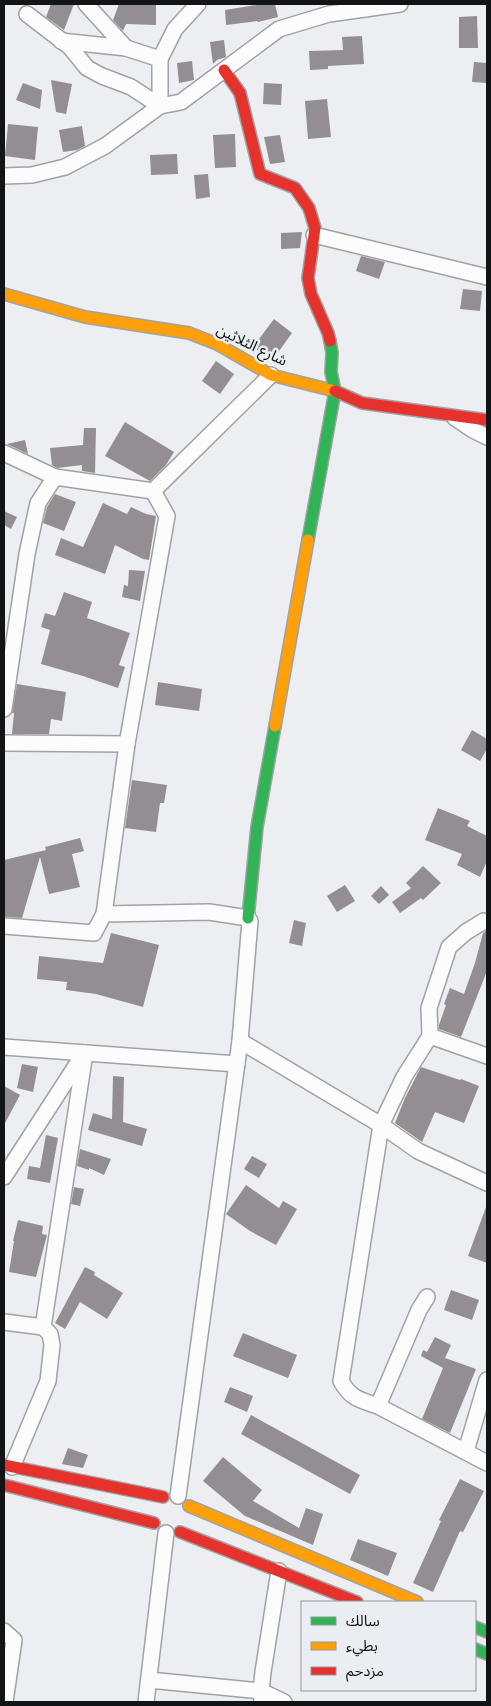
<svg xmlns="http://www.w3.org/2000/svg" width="491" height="1706" font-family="Helvetica,'Noto Sans Arabic',sans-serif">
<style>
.building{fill:#938e91}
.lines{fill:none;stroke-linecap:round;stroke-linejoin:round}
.street-casing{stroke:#a0a2a4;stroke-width:18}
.fast-casing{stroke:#a0a2a4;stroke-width:14}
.slow-casing{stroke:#a0a2a4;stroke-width:14}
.jam-casing{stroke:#a0a2a4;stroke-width:14}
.street{stroke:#fcfcfd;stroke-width:15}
.fast{stroke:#30b455;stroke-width:11}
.slow{stroke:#ff9f0a;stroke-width:11}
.jam{stroke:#e5322d;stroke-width:11}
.labels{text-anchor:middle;stroke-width:5;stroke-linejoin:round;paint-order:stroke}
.street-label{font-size:15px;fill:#131416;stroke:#eaeef3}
</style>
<rect width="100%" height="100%" fill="#eceef1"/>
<!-- building -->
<g class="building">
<path d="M 51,4 L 74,4 L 64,30 L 46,17 Z"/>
<path d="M 119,4 L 156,4 L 156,25 L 126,24 L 123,31 L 113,20 Z"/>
<path d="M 263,4 L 275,4 L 278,17 L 258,22 L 257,21 L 226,25 L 225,10 Z"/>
<path d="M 477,16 L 478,48 L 459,48 L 459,17 Z"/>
<path d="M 362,36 L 364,64 L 328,66 L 328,69 L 310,70 L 309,51 L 343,50 L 342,37 Z"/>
<path d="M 224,40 L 226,57 L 217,60 L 213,64 L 210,42 Z"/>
<path d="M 192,61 L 194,80 L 179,83 L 177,63 Z"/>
<path d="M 474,62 L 487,63 L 487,83 L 472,82 Z"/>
<path d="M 51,80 L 72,84 L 66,114 L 56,112 Z"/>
<path d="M 23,83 L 42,90 L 40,109 L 16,100 Z"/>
<path d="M 264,83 L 282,84 L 281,105 L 263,104 Z"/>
<path d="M 327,99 L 331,137 L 308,139 L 305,101 Z"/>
<path d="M 8,124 L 38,127 L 35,160 L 5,156 Z"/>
<path d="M 82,126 L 85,146 L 77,150 L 63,152 L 59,130 Z"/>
<path d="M 235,134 L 236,167 L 215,168 L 213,135 Z"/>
<path d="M 280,135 L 285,162 L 270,164 L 264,137 Z"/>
<path d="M 177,154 L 178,174 L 151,175 L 150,155 Z"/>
<path d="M 208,174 L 210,197 L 196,199 L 194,175 Z"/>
<path d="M 302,232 L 300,248 L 281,249 L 281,233 Z"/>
<path d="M 361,256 L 385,262 L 379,279 L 356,271 Z"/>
<path d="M 463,289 L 482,291 L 480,311 L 460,309 Z"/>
<path d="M 274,319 L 292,333 L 272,361 L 253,347 Z"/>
<path d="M 216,361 L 234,374 L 220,394 L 202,381 Z"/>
<path d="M 125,422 L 174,452 L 166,465 L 150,481 L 105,456 Z"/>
<path d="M 84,428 L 96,428 L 95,473 L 82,471 L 82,465 L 57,468 L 52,465 L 50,448 L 83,445 Z"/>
<path d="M 25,440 L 28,454 L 7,444 Z"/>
<path d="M 55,494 L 76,502 L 64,531 L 43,523 L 47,507 Z"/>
<path d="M 103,503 L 127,514 L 131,507 L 146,514 L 156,516 L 149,560 L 143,559 L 115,545 L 105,574 L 55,555 L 61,538 L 83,547 Z"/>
<path d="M 4,511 L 17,517 L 11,529 L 4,525 Z"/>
<path d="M 129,570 L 145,571 L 140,601 L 122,597 L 124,585 L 128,586 Z"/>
<path d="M 64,592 L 92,602 L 87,618 L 130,633 L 119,665 L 125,667 L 118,688 L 83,676 L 41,664 L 50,630 L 41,627 L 45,613 L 55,616 Z"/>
<path d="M 158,682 L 202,689 L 199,711 L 155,705 Z"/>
<path d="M 17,684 L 66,692 L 62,721 L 51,719 L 49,734 L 12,734 L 14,713 L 12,713 Z"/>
<path d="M 472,730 L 487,739 L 487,749 L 480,761 L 461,750 Z"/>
<path d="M 132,780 L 167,785 L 164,803 L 160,803 L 156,832 L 125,828 Z"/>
<path d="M 438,808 L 470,821 L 467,826 L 487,836 L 487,861 L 480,877 L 457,865 L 462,854 L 425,840 Z"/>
<path d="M 80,838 L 84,851 L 72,854 L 80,887 L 49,894 L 40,857 L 22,918 L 4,917 L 4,860 L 46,850 L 45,847 Z"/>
<path d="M 423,866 L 441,883 L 423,900 L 421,898 L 400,913 L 392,902 L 411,888 L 406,883 Z"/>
<path d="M 345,885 L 355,901 L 337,912 L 327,896 Z"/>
<path d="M 381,886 L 389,895 L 379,904 L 371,896 Z"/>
<path d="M 294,920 L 306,923 L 302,946 L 289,943 Z"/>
<path d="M 486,931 L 487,931 L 487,971 L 461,1037 L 439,1029 L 439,1025 L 446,1005 L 444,1004 L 450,988 L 464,994 L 475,963 L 483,933 Z"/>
<path d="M 111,933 L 159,945 L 143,1007 L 96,994 L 66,990 L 67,982 L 37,979 L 39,956 L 103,963 Z"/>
<path d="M 22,1064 L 38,1067 L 33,1092 L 17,1088 Z"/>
<path d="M 421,1067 L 460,1080 L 461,1079 L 479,1086 L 464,1123 L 435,1112 L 422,1142 L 395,1123 L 405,1098 Z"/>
<path d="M 113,1076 L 124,1077 L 123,1122 L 147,1129 L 142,1146 L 88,1130 L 93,1113 L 112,1119 Z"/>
<path d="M 4,1086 L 20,1095 L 4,1125 Z"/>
<path d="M 46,1135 L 58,1138 L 50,1183 L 27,1179 L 29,1166 L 40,1168 Z"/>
<path d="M 80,1149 L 111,1159 L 104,1175 L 89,1168 L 89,1170 L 77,1166 Z"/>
<path d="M 252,1156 L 267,1164 L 259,1178 L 244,1169 Z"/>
<path d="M 246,1185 L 279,1208 L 283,1201 L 297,1209 L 276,1245 L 250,1231 L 226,1214 Z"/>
<path d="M 74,1187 L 84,1189 L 80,1206 L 71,1204 Z"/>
<path d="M 486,1207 L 487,1207 L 487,1263 L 468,1256 Z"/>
<path d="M 18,1220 L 43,1226 L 42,1234 L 47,1235 L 36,1277 L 9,1272 L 14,1241 L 13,1241 Z"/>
<path d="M 85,1267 L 95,1272 L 94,1275 L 123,1293 L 107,1319 L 80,1302 L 65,1329 L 55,1323 Z"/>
<path d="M 451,1290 L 479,1300 L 472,1320 L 444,1310 Z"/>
<path d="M 243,1333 L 297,1355 L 288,1378 L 233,1356 Z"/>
<path d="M 435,1337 L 451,1345 L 445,1358 L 476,1369 L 450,1433 L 422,1419 L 443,1368 L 421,1356 L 423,1350 L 427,1352 Z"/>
<path d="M 230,1387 L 253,1396 L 247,1412 L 224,1402 Z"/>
<path d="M 251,1415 L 360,1475 L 350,1494 L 241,1434 Z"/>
<path d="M 68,1448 L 88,1455 L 83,1468 L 62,1464 Z"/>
<path d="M 223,1457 L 262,1490 L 253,1501 L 299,1528 L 306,1508 L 323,1514 L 313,1545 L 245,1516 L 203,1481 Z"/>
<path d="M 460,1479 L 484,1491 L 463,1532 L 460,1531 L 433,1592 L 413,1583 L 441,1521 L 439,1520 Z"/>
<path d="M 358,1539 L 397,1553 L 388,1576 L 350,1560 Z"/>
</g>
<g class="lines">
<!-- street casing -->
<g class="street-casing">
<g id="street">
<path d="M 27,14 L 70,47 L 87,68 L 102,76 L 131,87 L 160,106"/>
<path d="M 61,41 L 126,48 L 86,4"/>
<path d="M 126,48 L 160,59 L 160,106"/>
<path d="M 160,59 L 175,29 L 198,4"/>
<path d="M 4,176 L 32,175 L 65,167 L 105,146 L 160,106 L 181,102 L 279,29 L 329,14 L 400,4"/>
<path d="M 314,235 L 487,277"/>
<path d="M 455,418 L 473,430 L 487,437"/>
<path d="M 4,453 L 55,477 L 153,491 L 271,375"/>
<path d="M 4,709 L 27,554 L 38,503 L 55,477"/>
<path d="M 4,743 L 127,744"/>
<path d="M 104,914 L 127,744 L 167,516 L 153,491"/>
<path d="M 4,926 L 94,933 L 104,914 L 209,912 L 248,918 L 250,921 L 240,1041 L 178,1496"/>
<path d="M 430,1036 L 487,1056"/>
<path d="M 240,1041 L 381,1125 L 418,1151 L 487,1183"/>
<path d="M 4,1047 L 237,1064"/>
<path d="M 4,1177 L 81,1058"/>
<path d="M 427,1297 L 419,1310 L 378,1406 L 487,1463"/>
<path d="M 4,1322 L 43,1327 L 85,1053"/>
<path d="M 378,1406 C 360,1400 351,1399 341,1381 L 381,1125 L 404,1077 L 430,1036 L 429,1008 L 449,947 L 466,932 L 484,921 L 487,922"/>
<path d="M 466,1451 L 487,1380"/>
<path d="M 12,1467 L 48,1381 L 52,1345 L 50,1334 L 43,1327"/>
<path d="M 4,1631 L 14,1640 L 5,1702"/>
<path d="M 149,1680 L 261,1691 L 284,1702"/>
<path d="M 262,1701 L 261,1691 L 263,1672 L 279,1571"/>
<path d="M 146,1702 L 166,1533"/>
</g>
</g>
<!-- fast casing -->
<g class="fast-casing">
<g id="fast">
<path d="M 308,540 L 335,391 L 331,372 L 332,353 L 330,341"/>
<path d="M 248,918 L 257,827 L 275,726"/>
<path d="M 475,1627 L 487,1632"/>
<path d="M 475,1649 L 487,1654"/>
</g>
</g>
<!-- slow casing -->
<g class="slow-casing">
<g id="slow">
<path d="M 4,294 L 85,317 L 189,333 L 217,344 L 271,375 L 335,391"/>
<path d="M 275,726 L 308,540"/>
<path d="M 189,1506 L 417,1602"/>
</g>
</g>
<!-- jam casing -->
<g class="jam-casing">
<g id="jam">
<path d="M 224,70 L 240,93 L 260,174 L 295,188 L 309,208 L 315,228 L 308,278 L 311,294 L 328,333 L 330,341"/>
<path d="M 335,391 L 362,403 L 487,420"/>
<path d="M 4,1465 L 163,1497"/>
<path d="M 4,1485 L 154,1523"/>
<path d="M 180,1532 L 357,1602"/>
</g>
</g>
<!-- street -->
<use href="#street" class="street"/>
<!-- fast -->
<use href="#fast" class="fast"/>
<!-- slow -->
<use href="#slow" class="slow"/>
<!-- jam -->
<use href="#jam" class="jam"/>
</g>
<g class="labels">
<!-- street labels -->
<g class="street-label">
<text transform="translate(252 345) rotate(26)" y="5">شارع الثلاثين</text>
</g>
</g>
<!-- border -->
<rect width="491" height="1706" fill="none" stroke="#131416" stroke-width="10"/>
<!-- legend -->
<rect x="301" y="1601" width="175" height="90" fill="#eaeef3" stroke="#94979b"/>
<rect x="311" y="1617" width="25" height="8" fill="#30b455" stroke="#94979b"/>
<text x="346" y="1626" font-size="15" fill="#131416">سالك</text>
<rect x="311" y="1642" width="25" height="8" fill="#ff9f0a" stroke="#94979b"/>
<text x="346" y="1651" font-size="15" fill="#131416">بطيء</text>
<rect x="311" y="1667" width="25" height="8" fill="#e5322d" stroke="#94979b"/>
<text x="346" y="1676" font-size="15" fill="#131416">مزدحم</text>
</svg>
